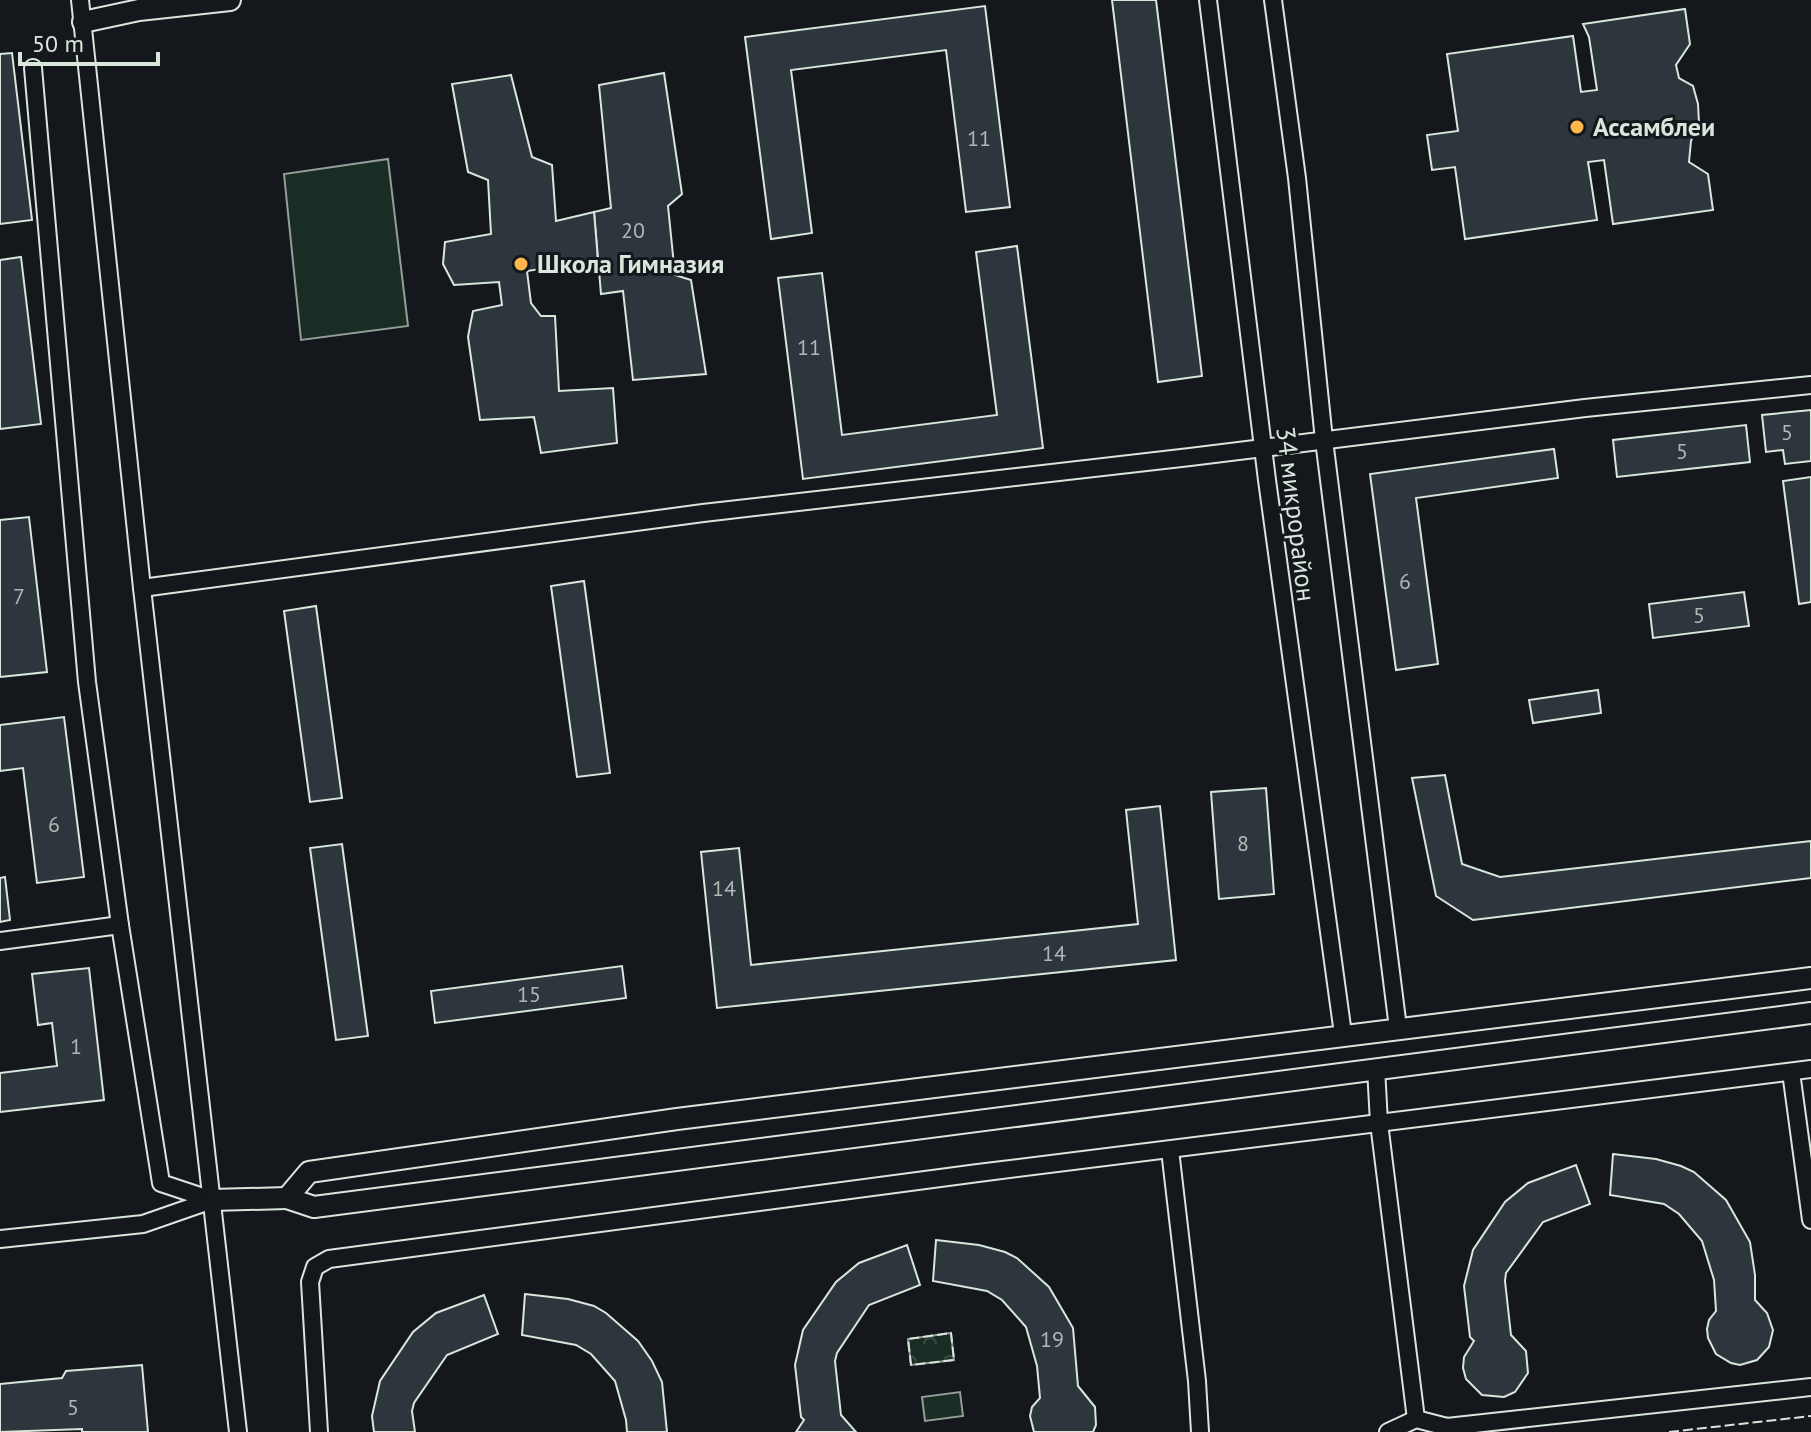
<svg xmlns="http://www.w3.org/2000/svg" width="1811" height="1432" font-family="'PT Sans',sans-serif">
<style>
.green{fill:#1a2d24;stroke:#939e99;stroke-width:2}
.park{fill:url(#park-crowns);stroke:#939e99;stroke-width:2}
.building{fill:#2c363c;stroke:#d8e6dc;stroke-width:2}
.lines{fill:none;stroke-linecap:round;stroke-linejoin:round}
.minor-casing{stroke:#d8e6dc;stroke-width:20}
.tertiary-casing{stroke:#d8e6dc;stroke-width:24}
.minor{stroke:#14181c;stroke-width:16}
.tertiary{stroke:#14181c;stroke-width:20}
.fence{stroke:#d8e6dc;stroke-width:2;stroke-dasharray:10 4;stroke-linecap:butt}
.poi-dot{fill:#ffb74d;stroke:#14181c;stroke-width:3}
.labels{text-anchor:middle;stroke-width:6;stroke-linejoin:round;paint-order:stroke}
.number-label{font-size:22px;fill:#adbab4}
.poi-label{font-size:26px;font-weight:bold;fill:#d8e6dc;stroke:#14181c;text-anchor:start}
.street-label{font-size:26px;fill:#d8e6dc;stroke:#14181c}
</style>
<defs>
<pattern id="park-crowns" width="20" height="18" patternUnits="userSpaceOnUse" patternTransform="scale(2)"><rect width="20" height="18" fill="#1a2d24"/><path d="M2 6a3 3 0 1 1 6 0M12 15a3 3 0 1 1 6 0" fill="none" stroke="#3b4b43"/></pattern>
</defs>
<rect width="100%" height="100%" fill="#14181c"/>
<!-- green -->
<g class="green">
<path d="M 388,159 L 408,326 L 301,340 L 284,174 Z"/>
<path d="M 960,1392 L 963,1416 L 925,1421 L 922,1397 Z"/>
</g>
<!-- park -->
<path class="park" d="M 951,1333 L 954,1360 L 911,1365 L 908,1339 Z"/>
<!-- building -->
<g class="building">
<path d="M 1112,0 L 1156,0 L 1202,376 L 1158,382 Z"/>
<path d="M 985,6 L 1010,207 L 966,212 L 946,50 L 791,70 L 812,233 L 771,239 L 745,37 Z"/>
<path d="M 1685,9 L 1690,44 L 1676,65 L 1679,78 L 1693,86 L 1698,104 L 1699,123 L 1691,141 L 1689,162 L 1708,174 L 1713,210 L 1613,224 L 1604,160 L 1588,162 L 1597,220 L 1465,239 L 1455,167 L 1432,170 L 1427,135 L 1458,131 L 1447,54 L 1573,36 L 1581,92 L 1597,90 L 1589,37 L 1583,24 Z"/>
<path d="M 12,53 L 32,220 L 0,224 L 0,54 Z"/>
<path d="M 664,73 L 682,194 L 668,206 L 675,275 L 691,280 L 706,374 L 633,380 L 623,291 L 601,294 L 594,212 L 611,208 L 599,85 Z"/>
<path d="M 511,75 L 532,157 L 552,165 L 556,221 L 594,212 L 597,248 L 598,265 L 566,265 L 527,271 L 531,303 L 541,316 L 555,316 L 559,391 L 613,388 L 617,443 L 541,453 L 534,417 L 480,420 L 468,337 L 470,326 L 473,311 L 502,305 L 499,282 L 454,285 L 443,264 L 445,242 L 491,234 L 488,180 L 468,172 L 452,84 Z"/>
<path d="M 1017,246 L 1043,448 L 803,479 L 778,278 L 822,273 L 842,435 L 997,415 L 976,252 Z"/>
<path d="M 21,257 L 41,424 L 0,429 L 0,260 Z"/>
<path d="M 1811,410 L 1811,461 L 1785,464 L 1783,450 L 1766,452 L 1762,415 Z"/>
<path d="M 1746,425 L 1750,462 L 1617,477 L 1613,440 Z"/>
<path d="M 1554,449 L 1558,478 L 1416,498 L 1438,664 L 1396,670 L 1370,474 Z"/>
<path d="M 1811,477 L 1811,602 L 1799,604 L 1783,481 Z"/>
<path d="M 29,517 L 47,672 L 0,677 L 0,520 Z"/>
<path d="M 584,581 L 610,773 L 577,777 L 551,586 Z"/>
<path d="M 1744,592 L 1749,626 L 1653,638 L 1649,604 Z"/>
<path d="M 316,606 L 342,798 L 310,802 L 284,611 Z"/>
<path d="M 1598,690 L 1601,713 L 1533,723 L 1529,700 Z"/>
<path d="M 64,717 L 84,877 L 37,883 L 23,768 L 0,771 L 0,725 Z"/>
<path d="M 1445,775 L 1462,864 L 1500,877 L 1811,841 L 1811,878 L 1473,920 L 1436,896 L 1412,778 Z"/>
<path d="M 1266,788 L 1274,894 L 1219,899 L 1211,792 Z"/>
<path d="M 1160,806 L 1176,960 L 717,1008 L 701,852 L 739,848 L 751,965 L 1138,924 L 1126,810 Z"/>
<path d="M 342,844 L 368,1036 L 336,1040 L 310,848 Z"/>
<path d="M 5,877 L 10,920 L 0,922 L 0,878 Z"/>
<path d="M 622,966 L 626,998 L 435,1023 L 431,991 Z"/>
<path d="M 89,968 L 104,1100 L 0,1112 L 0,1073 L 57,1066 L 52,1023 L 38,1025 L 32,974 Z"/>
<path d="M 1613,1154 L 1656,1159 L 1681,1166 L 1694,1172 L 1726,1200 L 1750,1242 L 1755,1275 L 1755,1300 L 1767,1313 L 1773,1330 L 1769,1347 L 1757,1360 L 1740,1365 L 1731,1363 L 1716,1354 L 1708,1338 L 1707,1329 L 1709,1320 L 1716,1311 L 1714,1280 L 1702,1241 L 1679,1214 L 1664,1204 L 1610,1195 Z"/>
<path d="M 1576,1165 L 1590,1204 L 1543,1222 L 1506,1273 L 1505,1281 L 1511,1335 L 1526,1351 L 1528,1373 L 1515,1392 L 1504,1397 L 1482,1395 L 1466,1379 L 1463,1368 L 1464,1357 L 1474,1341 L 1470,1337 L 1464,1286 L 1473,1250 L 1505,1202 L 1528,1183 Z"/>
<path d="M 936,1240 L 979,1245 L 1005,1252 L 1017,1258 L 1049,1287 L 1073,1328 L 1078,1386 L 1095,1407 L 1096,1425 L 1093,1432 L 1034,1432 L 1030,1416 L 1032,1407 L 1040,1398 L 1037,1366 L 1026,1327 L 1002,1300 L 987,1291 L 933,1281 Z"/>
<path d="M 907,1245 L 920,1285 L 869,1305 L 837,1353 L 835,1361 L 841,1415 L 856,1432 L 796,1432 L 804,1420 L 801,1417 L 795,1365 L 803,1330 L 836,1282 L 859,1263 Z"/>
<path d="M 525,1294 L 568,1299 L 594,1306 L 606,1313 L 638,1341 L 652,1361 L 662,1382 L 667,1432 L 627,1432 L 626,1420 L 615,1381 L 591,1354 L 576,1345 L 522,1335 Z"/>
<path d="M 484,1295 L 498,1334 L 447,1355 L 414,1403 L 412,1411 L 415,1432 L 374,1432 L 372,1416 L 380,1381 L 413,1332 L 436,1313 Z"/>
<path d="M 142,1365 L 148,1432 L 82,1432 L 82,1429 L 0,1432 L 0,1384 L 62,1378 L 66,1371 Z"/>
</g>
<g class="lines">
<!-- minor casing -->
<g class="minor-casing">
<g id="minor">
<path d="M 80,0 L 142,588 L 238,1432"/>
<path d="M 1208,0 L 1267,480 L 1343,1034"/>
<path d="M 1273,0 L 1297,178 L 1324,440 L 1398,1028"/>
<path d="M 33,68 L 87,682 L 120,925 L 161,1183 L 212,1200"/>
<path d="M 142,588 L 703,513 L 1190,457 L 1585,408 L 1811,385"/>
<path d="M 0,941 L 120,925"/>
<path d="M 1376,1068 L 1379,1123 L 1416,1419"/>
<path d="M 1791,1072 L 1811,1220"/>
<path d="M 1170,1150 L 1197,1381 L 1200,1432"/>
<path d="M 0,1239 L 143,1224 L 212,1200"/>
<path d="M 319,1432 L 310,1282 L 315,1267 L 329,1259 L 978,1173 L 1811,1069"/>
<path d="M 1388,1432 L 1416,1419 L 1447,1427 L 1811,1387"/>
</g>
</g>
<!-- tertiary casing -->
<g class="tertiary-casing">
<g id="tertiary">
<path d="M 83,22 L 139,10 L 230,0"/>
<path d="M 1811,978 L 677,1119 L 309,1172 L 287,1198 L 314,1207 L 1811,1013"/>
<path d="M 212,1200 L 287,1198"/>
</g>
</g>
<!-- minor -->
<use href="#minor" class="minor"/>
<!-- tertiary -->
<use href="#tertiary" class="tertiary"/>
<!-- fence -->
<g class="fence">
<path d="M 951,1333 L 954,1360 L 911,1365 L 908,1339 Z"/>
<path d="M 1669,1432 L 1811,1416"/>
</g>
</g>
<!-- markers -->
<g class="poi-dot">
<circle cx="1577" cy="127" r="8"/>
<circle cx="521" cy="264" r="8"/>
</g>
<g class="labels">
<!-- number labels -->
<g class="number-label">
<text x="979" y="146">11</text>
<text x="633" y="238">20</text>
<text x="809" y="355">11</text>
<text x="1787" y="440">5</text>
<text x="1682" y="459">5</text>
<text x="1405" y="589">6</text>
<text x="19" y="604">7</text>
<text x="1699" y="623">5</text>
<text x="54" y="832">6</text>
<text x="1243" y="851">8</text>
<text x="724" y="896">14</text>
<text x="1054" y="961">14</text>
<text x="529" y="1002">15</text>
<text x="76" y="1054">1</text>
<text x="1052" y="1347">19</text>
<text x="73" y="1415">5</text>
</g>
<!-- poi labels -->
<g class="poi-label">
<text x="1593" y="136">Ассамблеи</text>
<text x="537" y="273">Школа Гимназия</text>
</g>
<!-- street labels -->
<g class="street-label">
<text transform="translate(1296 514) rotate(83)" y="9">34 микрорайон</text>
</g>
</g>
<!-- scale -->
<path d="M20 52v12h138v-12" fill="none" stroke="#d8e6dc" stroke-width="4"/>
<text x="32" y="52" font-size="24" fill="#d8e6dc" stroke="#14181c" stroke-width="6" paint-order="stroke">50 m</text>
</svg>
